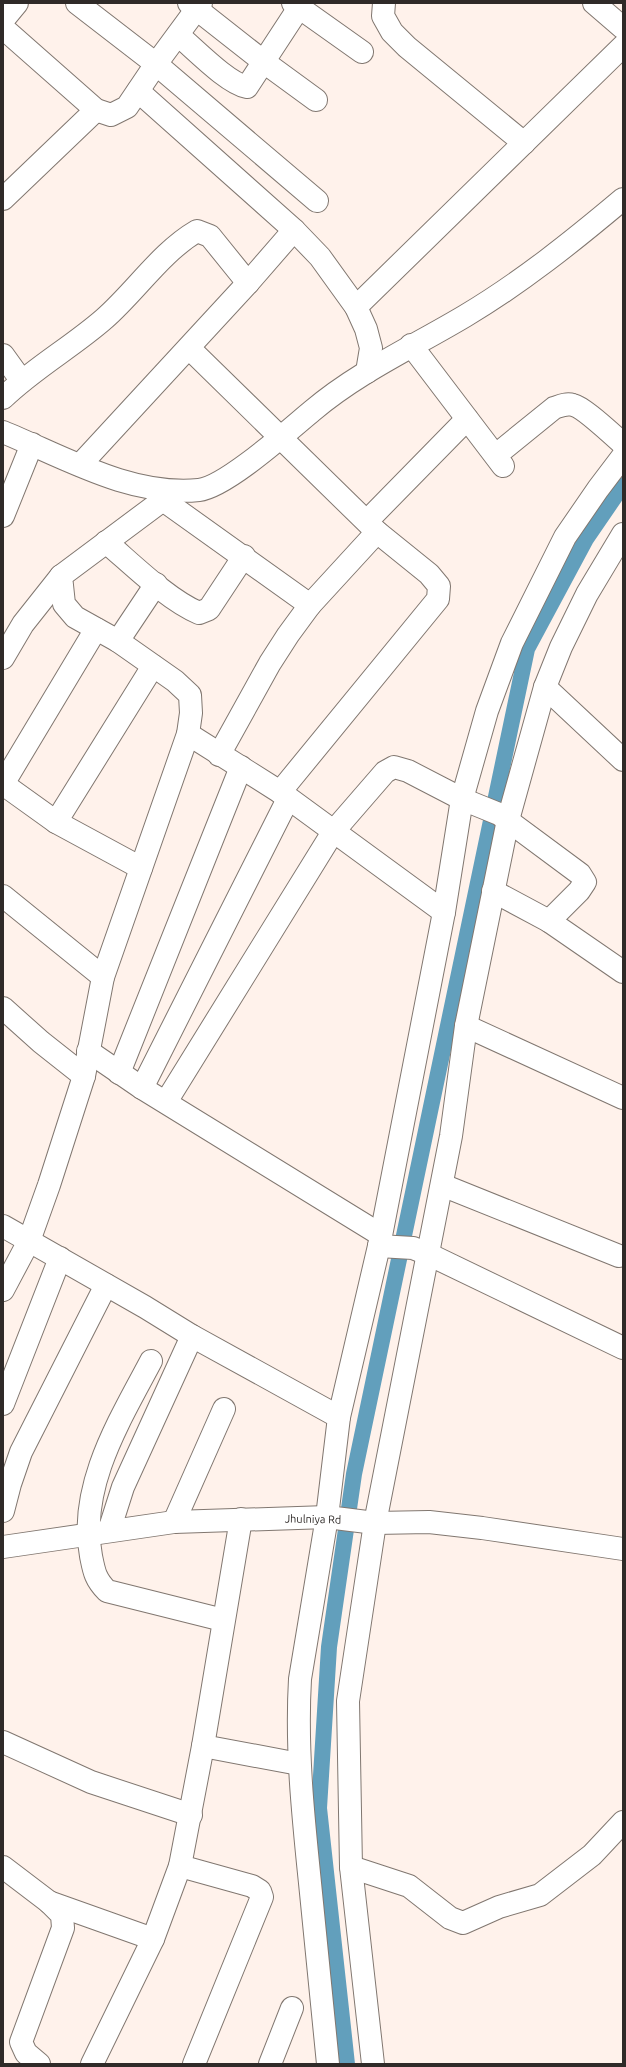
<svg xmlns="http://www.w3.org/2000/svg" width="626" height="2067" font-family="Ubuntu,sans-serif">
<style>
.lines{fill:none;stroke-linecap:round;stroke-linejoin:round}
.canal{stroke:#629fbc;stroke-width:16}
.minor-casing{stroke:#817770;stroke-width:24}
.minor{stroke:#fff;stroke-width:22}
.labels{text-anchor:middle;stroke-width:4;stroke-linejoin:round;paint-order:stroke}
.street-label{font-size:11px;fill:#2f2a28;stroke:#fff}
</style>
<rect width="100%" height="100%" fill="#fff2eb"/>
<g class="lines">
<!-- canal -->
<path class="canal" d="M 347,2064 L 319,1808 L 329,1647 L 354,1474 L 527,649 L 586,539 L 623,485"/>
<!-- minor casing -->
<g class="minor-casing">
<g id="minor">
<path d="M 77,3 L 156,64 L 317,201"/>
<path d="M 189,3 L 264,62 L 316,100"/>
<path d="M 293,3 L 362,52"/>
<path d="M 384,3 L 383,16 L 392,32 L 407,47 L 524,143"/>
<path d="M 594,3 L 623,28"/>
<path d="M 3,20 L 17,3"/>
<path d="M 3,28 L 96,110 L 111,115 L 127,107 L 156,64 L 201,3"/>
<path d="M 178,35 C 195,49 227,83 247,87 L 302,3"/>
<path d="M 138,91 L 294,230 L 320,257 L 356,307 L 366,329 L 371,348 L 367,372"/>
<path d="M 3,199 L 96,110"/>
<path d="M 356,307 L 623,46"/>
<path d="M 411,345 L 503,466"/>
<path d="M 189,348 L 377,532 L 429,574 L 439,586 L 438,599 L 280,792"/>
<path d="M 3,355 L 21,380"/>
<path d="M 3,398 C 34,368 72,347 104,319 C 136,291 161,252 197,231 L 210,236 L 248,283"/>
<path d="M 3,432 C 64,457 131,497 199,490 C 226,487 289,430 312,411 C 358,372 413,347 465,316 C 522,282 573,241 623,199"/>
<path d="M 496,455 L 554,408 C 560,406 566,403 573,405 C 583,407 613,435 623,444"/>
<path d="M 80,465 L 248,283 L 294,230"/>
<path d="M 163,500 L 310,605"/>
<path d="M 3,516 L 32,444"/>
<path d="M 367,521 L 467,419"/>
<path d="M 106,542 C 132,564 168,600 199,613 L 209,609 L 244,556"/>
<path d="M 118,641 L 156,584"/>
<path d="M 3,658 L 23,624 L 61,576"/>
<path d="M 545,687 L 623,760"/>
<path d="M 188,734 L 280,792 L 444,912"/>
<path d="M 219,755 L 270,663 L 288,635 L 310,605 L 377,532"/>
<path d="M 3,784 L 96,629"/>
<path d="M 3,784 L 56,822 L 141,868"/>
<path d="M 56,822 L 153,666"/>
<path d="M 493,891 L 549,921 L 623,972"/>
<path d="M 3,896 L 103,977"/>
<path d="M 3,1008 L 41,1042 L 84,1076"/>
<path d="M 466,1026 L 623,1098"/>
<path d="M 88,1051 L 142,1088 L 381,1235"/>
<path d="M 119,1073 L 241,767"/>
<path d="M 142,1088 L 288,799"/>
<path d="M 166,1102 L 333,832 L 385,772 L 394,767 L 408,771 L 462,799 L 499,814 L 580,874 L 585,882 L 579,891 L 549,921"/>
<path d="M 442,1185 L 619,1256"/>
<path d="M 3,1226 L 145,1307 L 192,1336 L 339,1417"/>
<path d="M 379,1246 L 413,1248 L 428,1254 L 623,1348"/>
<path d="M 3,1290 L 29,1241 L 49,1185 L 84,1076 L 103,977 L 188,734 L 191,713 L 190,695 L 175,681 L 118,641 L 75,617 L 64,604 L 61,576 L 163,500 L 177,491"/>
<path d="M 151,1361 C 120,1420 78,1486 91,1556 C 94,1571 95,1579 107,1591 L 223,1620"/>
<path d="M 3,1404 L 60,1258"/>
<path d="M 3,1511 L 10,1484 L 21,1452 L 106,1285"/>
<path d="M 174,1522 L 224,1409"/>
<path d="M 109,1531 L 123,1487 L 192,1336"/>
<path d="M 3,1547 L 174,1522 L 327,1517 L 375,1523 L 429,1522 L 482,1528 L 623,1549"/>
<path d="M 3,1742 L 91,1782 L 191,1815"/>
<path d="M 203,1746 L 299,1764"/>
<path d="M 180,1866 L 252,1886 L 260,1891 L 262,1897 L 194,2064"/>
<path d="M 3,1867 L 49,1902 L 62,1915 L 63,1928 L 21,2042 L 26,2053 L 39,2064"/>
<path d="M 351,1867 L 409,1886 L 450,1918 L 463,1923 L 499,1907 L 540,1895 L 592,1855 L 623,1822"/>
<path d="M 49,1902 L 153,1939"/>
<path d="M 92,2064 L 153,1939 L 180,1866 L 203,1746 L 241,1519"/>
<path d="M 270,2064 L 292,2008"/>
<path d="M 328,2064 C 322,2004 316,1943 310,1883 C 303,1815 296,1748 300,1679 L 327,1517 L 339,1417 L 379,1246 L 444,912 L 462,799 L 487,711 L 512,643 L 565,537 L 598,489 L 623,456"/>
<path d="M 373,2064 L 351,1867 L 348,1701 L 375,1523 L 451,1136 L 466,1026 L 508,820 L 545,687 L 561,647 L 587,594 L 623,534"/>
</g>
</g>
<!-- minor -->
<use href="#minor" class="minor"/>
</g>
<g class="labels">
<!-- street labels -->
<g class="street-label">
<text transform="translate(313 1519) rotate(1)" y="4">Jhulniya Rd</text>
</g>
</g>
<!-- border -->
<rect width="626" height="2067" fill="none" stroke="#2f2a28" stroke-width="8"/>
</svg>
